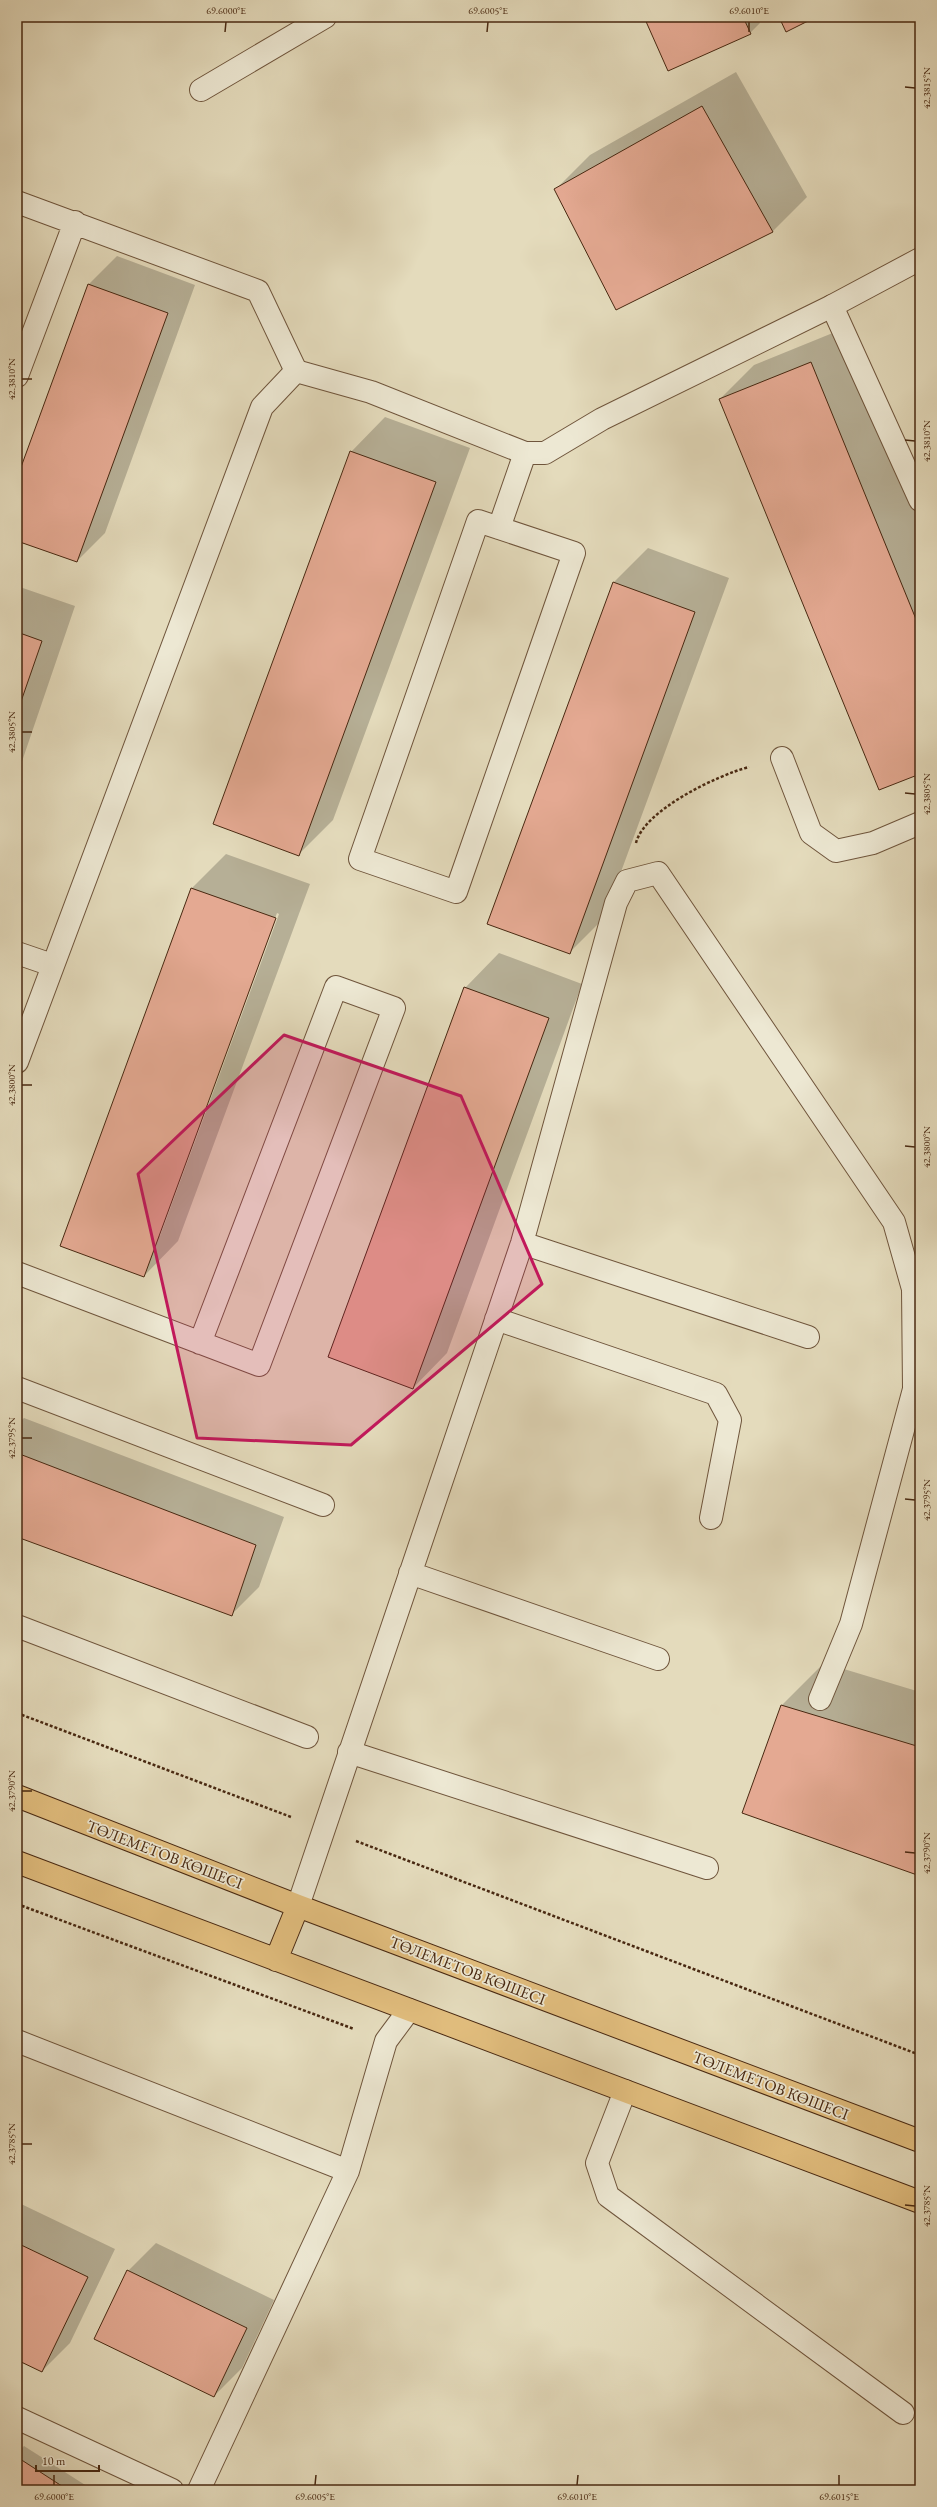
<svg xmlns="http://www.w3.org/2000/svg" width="937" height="2507" viewBox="0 0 937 2507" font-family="'EB Garamond',serif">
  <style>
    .shadow { fill: #0003; fill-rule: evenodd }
    .building { fill: #e4a992; stroke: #482811 }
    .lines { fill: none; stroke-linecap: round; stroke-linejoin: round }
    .lane-casing { stroke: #6f553c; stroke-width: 24 }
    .street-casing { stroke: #6f553c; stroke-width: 24 }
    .primary-casing { stroke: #482811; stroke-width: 24 }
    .path { stroke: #482811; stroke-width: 2.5; stroke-dasharray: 3 2; stroke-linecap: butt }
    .lane { stroke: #ede8d3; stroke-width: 22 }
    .street { stroke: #ede8d3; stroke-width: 22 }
    .primary { stroke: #e2be7e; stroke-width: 22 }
    .marked { fill: #c2185b; fill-opacity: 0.2; stroke: #c2185b; stroke-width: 3; stroke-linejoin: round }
    .ticks { fill: none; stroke: #482811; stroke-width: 1.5 }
    .labels { text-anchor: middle; stroke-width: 3.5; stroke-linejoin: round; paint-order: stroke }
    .street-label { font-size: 16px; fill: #482811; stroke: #ede8d3 }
    .neatline { fill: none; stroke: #482811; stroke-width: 1.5 }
    .ticks-label { font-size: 10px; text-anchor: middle; fill: #482811 }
  </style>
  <rect width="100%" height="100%" fill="#e4dbbc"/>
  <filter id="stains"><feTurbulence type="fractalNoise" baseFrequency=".005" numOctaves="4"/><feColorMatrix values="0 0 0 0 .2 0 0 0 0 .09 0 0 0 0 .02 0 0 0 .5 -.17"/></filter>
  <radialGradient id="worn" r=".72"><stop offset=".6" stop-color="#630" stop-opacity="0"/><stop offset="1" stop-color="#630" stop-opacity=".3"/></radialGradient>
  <path class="shadow" d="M645,17h113l2,6 -10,10 -81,37z
    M736,72l71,125 -34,34 -157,78 -60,-120 34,-34z
    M117,256l78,29 -90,248 -28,28 -60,-21v-59l72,-197z
    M845,328l75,184v260l-200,-373 34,-34z
    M385,417l85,31 -137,372 -34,34 52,-402z
    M648,548l81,30 -125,340 -34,34 -82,-29 126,-341z
    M17,586l58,20 -58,170z
    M226,854l84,30 -132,357 -34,35 -83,-30 131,-358zM277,913l2,1 -119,322h-2z
    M499,953l83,31 -135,369 -34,35 52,-400z
    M24,1418l260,99 -25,70 -28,28 -214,-79v-112z
    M824,1663l96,29v183l-176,-62 38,-108z
    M17,2202l98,47 -45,94 -28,28 -25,-12z
    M156,2243l118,57 -32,68 -28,28 -86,-125z
    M24,2446l69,44h-76v-37z"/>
  <path class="building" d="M644,17h99l8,17 -83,37z
    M779,17h37l-30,15z
    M702,106l71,126 -157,78 -62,-121z
    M88,284l80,29 -91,249 -60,-21v-63z
    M811,362l109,267v145l-41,16 -160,-391z
    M350,451l86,31 -137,374 -86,-32z
    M613,582l82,30 -125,342 -83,-30z
    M17,632l25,9 -25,72z
    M191,888l85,30 -132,359 -84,-31z
    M464,987l85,31 -136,371 -85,-32z
    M17,1453l239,92 -24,71 -215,-79z
    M781,1705l139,42v129l-178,-63z
    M17,2243l71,34 -46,95 -25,-12z
    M127,2270l120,58 -33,69 -120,-58z
    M17,2457l51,33h-51z"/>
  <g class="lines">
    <g class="lane-casing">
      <path id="lane" d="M17,202l241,89 38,80
        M832,306l88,194
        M17,376l58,-154
        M478,521l96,32 -118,339 -96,-33z
        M499,528l26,-75
        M782,758l29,75 25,18 37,-8 47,-20
        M17,953l35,12
        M522,1243l286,94
        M17,1273l242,92 135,-357 -58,-21 -136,356
        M496,1319l220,75 14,26 -19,98
        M17,1388l306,117
        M410,1573l248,86
        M17,1626l290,111
        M349,1752l358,116
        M298,1906l224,-663 94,-340 11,-22 31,-8 236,349 19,67 1,100 -63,235 -31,75
        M625,2091l-28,72 11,33 295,217"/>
    </g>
    <g class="street-casing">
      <path id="street" d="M201,90l124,-73
        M17,1062l245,-655 34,-36 75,21 154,61h20l57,-34 230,-113 88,-47
        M17,2041l331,130
        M17,2418l155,72
        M199,2490l149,-319 38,-130 23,-31"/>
    </g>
    <g class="primary-casing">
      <path id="primary" d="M17,1796l281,110 622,235
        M17,1862l903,340
        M276,1960l22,-54"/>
    </g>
    <path class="path" d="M636,843c8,-33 82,-68 113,-76
      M17,1713l274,104
      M356,1841l564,214
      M17,1904l337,125"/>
    <use href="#lane" class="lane"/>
    <use href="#street" class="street"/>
    <use href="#primary" class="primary"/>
  </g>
  <path class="marked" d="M284,1035l177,61 81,188 -191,161 -154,-7 -59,-264z"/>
  <path class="ticks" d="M225,32l1,-10M487,32l1,-10M749,32v-10M905,87l10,1M22,379h10M905,440l10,1M22,732h10M905,793l10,1M22,1085h10M905,1146l10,1M22,1438h10M905,1499l10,1M22,1791h10M905,1852l10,1M22,2144h10M905,2205l10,1M54,2485v-10M315,2485l1,-10M577,2485l1,-10M839,2485v-10"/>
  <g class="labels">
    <g class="street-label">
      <text transform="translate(165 1854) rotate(21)" y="6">ТӨЛЕМЕТОВ КӨШЕСІ</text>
      <text transform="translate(468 1970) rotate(21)" y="6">ТӨЛЕМЕТОВ КӨШЕСІ</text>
      <text transform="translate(771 2085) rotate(21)" y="6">ТӨЛЕМЕТОВ КӨШЕСІ</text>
    </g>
  </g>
  <rect width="937" height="2507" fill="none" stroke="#e4dbbc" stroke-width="44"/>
  <path d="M36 2465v6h63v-6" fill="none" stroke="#482811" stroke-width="2"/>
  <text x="42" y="2465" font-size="12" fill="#482811" stroke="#ede8d3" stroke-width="3" paint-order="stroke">10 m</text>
  <rect x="22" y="22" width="893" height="2463" class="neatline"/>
  <g class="ticks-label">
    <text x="226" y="14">69.6000°E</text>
    <text x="488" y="14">69.6005°E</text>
    <text x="749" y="14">69.6010°E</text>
    <text transform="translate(926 88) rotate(-90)" y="4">42.3815°N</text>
    <text transform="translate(11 379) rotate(-90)" y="4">42.3810°N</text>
    <text transform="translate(926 441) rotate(-90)" y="4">42.3810°N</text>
    <text transform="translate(11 732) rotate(-90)" y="4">42.3805°N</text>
    <text transform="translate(926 794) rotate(-90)" y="4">42.3805°N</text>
    <text transform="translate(11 1085) rotate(-90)" y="4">42.3800°N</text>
    <text transform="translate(926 1147) rotate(-90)" y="4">42.3800°N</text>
    <text transform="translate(11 1438) rotate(-90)" y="4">42.3795°N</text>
    <text transform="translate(926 1500) rotate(-90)" y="4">42.3795°N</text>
    <text transform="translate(11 1791) rotate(-90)" y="4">42.3790°N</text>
    <text transform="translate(926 1853) rotate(-90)" y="4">42.3790°N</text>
    <text transform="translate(11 2144) rotate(-90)" y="4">42.3785°N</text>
    <text transform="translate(926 2206) rotate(-90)" y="4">42.3785°N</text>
    <text x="54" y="2500">69.6000°E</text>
    <text x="315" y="2500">69.6005°E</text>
    <text x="577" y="2500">69.6010°E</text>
    <text x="839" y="2500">69.6015°E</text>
  </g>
  <rect width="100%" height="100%" filter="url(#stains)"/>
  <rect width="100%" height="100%" fill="url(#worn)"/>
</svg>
